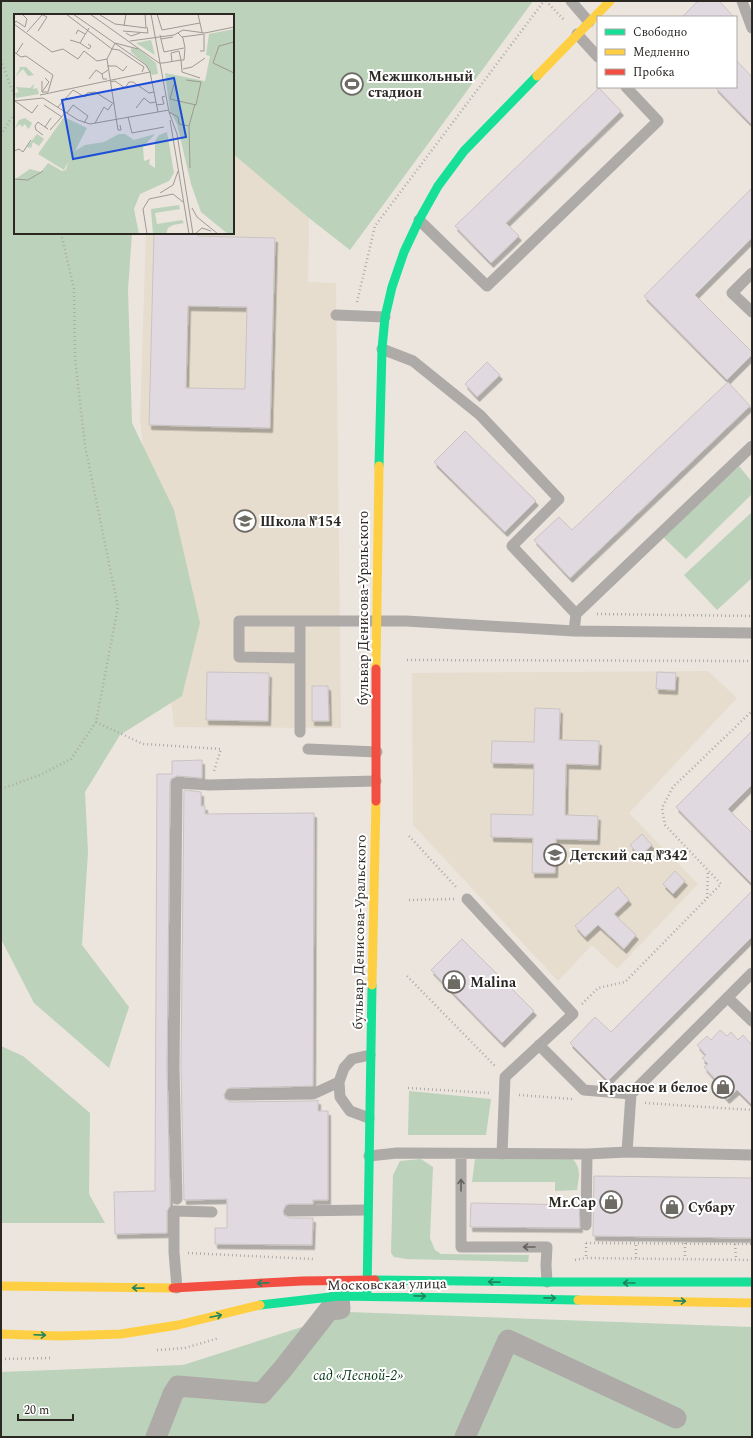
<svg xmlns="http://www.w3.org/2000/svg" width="753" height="1438" viewBox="0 0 753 1438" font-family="Spectral,serif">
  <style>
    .built { fill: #e6ddce }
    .green { fill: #bcd2bb }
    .building { fill: #e1d9e0; stroke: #c8c4c4; fill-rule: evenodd; filter: url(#shadow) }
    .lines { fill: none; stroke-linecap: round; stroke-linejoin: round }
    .path { stroke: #aeaaa7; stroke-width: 2.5; stroke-dasharray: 1 3; stroke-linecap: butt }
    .lane { stroke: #aeaaa7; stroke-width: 11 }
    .street { stroke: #aeaaa7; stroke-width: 21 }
    .fast { stroke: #16e098; stroke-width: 9 }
    .slow { stroke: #ffcf43; stroke-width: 9 }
    .jam { stroke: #f24e42; stroke-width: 9 }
    .oneway { stroke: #66625e }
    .oneway2 { stroke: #20845e }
    .labels { text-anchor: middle; stroke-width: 4; stroke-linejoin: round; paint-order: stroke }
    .poi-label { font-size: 14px; font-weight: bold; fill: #2b2723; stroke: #fff; text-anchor: start }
    .street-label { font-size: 14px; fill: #2b2723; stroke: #fff }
    .park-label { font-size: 14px; font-style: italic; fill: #023413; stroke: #fff }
    .inset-road { fill: none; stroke: #9e9993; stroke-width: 1 }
    .view { fill: #1d4ed8; fill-opacity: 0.15; stroke: #1d4ed8; stroke-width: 2 }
    .inset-edge { fill: none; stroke: #2b2723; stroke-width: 2 }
  </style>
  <defs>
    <filter id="shadow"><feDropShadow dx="2.5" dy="4.5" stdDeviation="0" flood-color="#0004"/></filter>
  </defs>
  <rect width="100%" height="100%" fill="#ebe5de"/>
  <path class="built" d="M233,154l76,64 -1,64 28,1 5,445 -167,-1 -34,-308 6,-186h87z
    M708,671l29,27 -108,115 69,71 -81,85 -25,-24 -34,36 -145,-156 -1,-152z"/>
  <path class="green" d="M1,1h532l-183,249 -41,-32 -76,-64v-139h-218v218h117l-4,57 4,133 42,87 26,113 -18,73 -62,39 -35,57 3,60 -6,93 47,62 -20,61 -75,-65 -33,-64z
    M739,466l13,16v12l-66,65 -23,-22z
    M752,512v66l-35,32 -33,-35z
    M1,1046l22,10 67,57 -1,81 16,29h-104z
    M409,1091l82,8 -5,36h-78z
    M571,1157c11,11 8,19 6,33l-22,1v-9h-83l3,-23z
    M421,1159l12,8 -3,71 5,12 6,4 88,1 -1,7 -122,-3 -12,-2 -3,-4 2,-78 7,-14z
    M349,1312l403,15v110h-751v-65l182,-7z"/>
  <path class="building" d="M698,1h21l15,16h-52z
    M736,60l16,17v48l-37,-38h21z
    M599,88l22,23 -115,112 13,13 -28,27 -36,-37z
    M752,188v50l-57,57 57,57v3l-25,25 -83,-84z
    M154,233h44v3l77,2 -5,190 -121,-3zM188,306l59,1 -2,82 -59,-1z
    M487,362l13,13 -23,22 -12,-13z
    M728,382l22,24 -180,172 -36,-38 25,-23 13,13z
    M465,431l71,70 -31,31 -71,-70z
    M207,672l62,1 -1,48 -62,-1z
    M657,672l19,1 -1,17 -19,-1z
    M312,686h16l1,35h-17z
    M535,708l25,1 -1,31 40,1 -1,24 -32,-1 -1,51 33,1 -1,24 -41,-1 -1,34h-23l1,-35 -42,-1v-23l42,1 1,-51 -43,-1 1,-22 42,1z
    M752,731v54l-24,24 24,24v51l-76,-77z
    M202,760v18l-25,-2 -6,3 -1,4 -3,284 3,133v6l-3,5v22l-52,1 -1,-42 41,-1 2,-417h15v-13z
    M184,790l17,2v14h4v8l109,-1 -1,273 -82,2 -4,1 -3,6 1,4 6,3 82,-1 5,-1v11h10v89h-15v4h-23l-4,1 -3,6 1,4 6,3h23l-1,27 -97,-1v-16h12v-29l-43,1 -3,-133z
    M642,834l10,11 -12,11 -10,-11z
    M675,871l10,10 -12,13 -10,-10z
    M618,887l11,13 -15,14 22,21 -12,14 -26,-24 -13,12 -10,-11z
    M752,891v46l-144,144 -38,-38 25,-26 16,15z
    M462,939l72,72 -32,32 -71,-73z
    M720,1030l7,6 4,-4 7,8 5,-5 9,10v60l-15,-15 -10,9 -15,-16 4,-3 -12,-13 4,-3 -6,-6 4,-3 -9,-10 10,-9 4,4z
    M594,1176l158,2v60l-159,-2z
    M471,1203l108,2 1,23 -110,-1z"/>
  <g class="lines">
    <path class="path" d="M546,1l19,20
      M1,60l14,38
      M1,135l14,-23
      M357,302l18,-76 169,-225
      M597,614l155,2
      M407,660l345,1
      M96,722l47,22 78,5 -7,22
      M1,789l39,-14 31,-16 25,-37 22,-115 -33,-161 -10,-88 -1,-69 -13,-56
      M409,836l48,52
      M707,898l1,-27
      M409,900l45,-1
      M407,976l88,90
      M582,1004l16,-16 27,-6 96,-98 -56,-59 -3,-17 11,-21 79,-76
      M408,1088l82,5
      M519,1095l53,4
      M645,1103l107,7
      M586,1243l166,1
      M586,1243v15
      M685,1243v16
      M735,1244l1,15
      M188,1253l125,6
      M636,1258v-15
      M575,1260l11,-2 166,2
      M157,1350l28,-2 34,-10
      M1,1359l51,-1"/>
    <path class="lane" d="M571,1l18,21
      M742,1l10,27
      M577,34l21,23
      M419,220l68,66 171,-165 -32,-34
      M752,273l-20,20 20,19
      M336,315l49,2
      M382,349l31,12 67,54 79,84 -47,47 64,68
      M300,621v111
      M574,631l2,-17 176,-168
      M300,658l-61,-1v-36h167l168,10 178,2
      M308,749l69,3
      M467,899l106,115 -68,63 -3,77
      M728,998l24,23
      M539,1045l45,45 47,4
      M231,1095l82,-1 26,-12
      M369,1118l-19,-7 -10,-14 -1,-15 5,-14 8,-9 18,-4
      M627,1152l4,-58 121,-121
      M461,1154v93h86l-1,18 1,17
      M369,1156l28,-3 190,1 40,-2 125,3
      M177,1199l-3,-132 3,-284 32,2 167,-4
      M290,1211l77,-1
      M586,1225l1,-71
      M177,1288l-3,-36v-41l38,1"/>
    <path class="street" d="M156,1437l17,-43 5,-8 84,7 20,-23 47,-60 11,-1 -1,-13
      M465,1437l43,-97 168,78"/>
    <path class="fast" d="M379,466l3,-117 3,-32 7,-30 12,-35 15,-32 19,-34 26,-35 73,-75
      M375,1280l172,2h205
      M367,1295l5,-310
      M260,1305l79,-9 239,4"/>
    <path class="slow" d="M537,76l73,-75
      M376,669l3,-203
      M372,985l4,-184
      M1,1286l172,2
      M578,1300l174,3
      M1,1334l59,2 61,-2 57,-9 82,-20"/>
    <path class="jam" d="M376,801v-132
      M173,1288l129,-7 73,-1"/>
  </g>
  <defs><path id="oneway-shaft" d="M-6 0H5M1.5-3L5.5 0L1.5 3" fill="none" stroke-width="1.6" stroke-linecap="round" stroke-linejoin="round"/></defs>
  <g class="oneway">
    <use href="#oneway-shaft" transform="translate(461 1185) rotate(-90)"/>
    <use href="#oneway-shaft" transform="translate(529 1247) rotate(-180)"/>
  </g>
  <g class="oneway2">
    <use href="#oneway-shaft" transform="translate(494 1282) rotate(-179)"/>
    <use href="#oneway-shaft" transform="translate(263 1283) rotate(177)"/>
    <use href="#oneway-shaft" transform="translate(629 1283) rotate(-180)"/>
    <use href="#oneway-shaft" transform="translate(138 1288) rotate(-179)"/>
    <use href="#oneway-shaft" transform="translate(420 1296) rotate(1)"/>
    <use href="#oneway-shaft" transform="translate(550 1298) rotate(1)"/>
    <use href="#oneway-shaft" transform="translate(680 1301) rotate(2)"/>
    <use href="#oneway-shaft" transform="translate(216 1316) rotate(-12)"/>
    <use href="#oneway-shaft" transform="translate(40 1335) rotate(2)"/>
  </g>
  <defs>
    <g id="stadium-ring" transform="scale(1.15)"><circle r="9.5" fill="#fff" stroke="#6e6a64" stroke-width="1.5"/><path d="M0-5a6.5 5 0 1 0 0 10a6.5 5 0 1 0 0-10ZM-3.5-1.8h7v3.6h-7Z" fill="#6e6a64"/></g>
    <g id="school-ring" transform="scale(1.15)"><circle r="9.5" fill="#fff" stroke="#6e6a64" stroke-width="1.5"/><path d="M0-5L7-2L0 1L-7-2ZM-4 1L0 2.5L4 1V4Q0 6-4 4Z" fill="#6e6a64"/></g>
    <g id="shop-ring" transform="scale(1.15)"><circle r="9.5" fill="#fff" stroke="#6e6a64" stroke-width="1.5"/><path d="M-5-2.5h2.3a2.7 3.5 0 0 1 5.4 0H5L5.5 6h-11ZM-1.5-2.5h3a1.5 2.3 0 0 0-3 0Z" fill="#6e6a64"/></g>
  </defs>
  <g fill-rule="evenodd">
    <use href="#stadium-ring" x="352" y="84"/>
    <use href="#school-ring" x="245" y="521"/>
    <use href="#school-ring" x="555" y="855"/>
    <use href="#shop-ring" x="454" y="982"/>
    <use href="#shop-ring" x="723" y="1087"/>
    <use href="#shop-ring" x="611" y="1202"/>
    <use href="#shop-ring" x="672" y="1207"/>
  </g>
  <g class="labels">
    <g class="poi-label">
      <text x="368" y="81">Межшкольный<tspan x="368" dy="16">стадион</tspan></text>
      <text x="260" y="526">Школа №154</text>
      <text x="570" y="860">Детский сад №342</text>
      <text x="470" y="987">Malina</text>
      <text x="708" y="1092" text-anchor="end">Красное и белое</text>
      <text x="596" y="1207" text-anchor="end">Mr.Cap</text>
      <text x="688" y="1212">Субару</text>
    </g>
    <g class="street-label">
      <text transform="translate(363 608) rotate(-90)" y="5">бульвар Денисова-Уральского</text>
      <text transform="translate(359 932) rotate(-89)" y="5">бульвар Денисова-Уральского</text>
      <text transform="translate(387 1284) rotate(-1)" y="5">Московская улица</text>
    </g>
    <g class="park-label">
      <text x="358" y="1380">сад «Лесной-2»</text>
    </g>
  </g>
  <g transform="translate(14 14)">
    <rect width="220" height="220" fill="#ebe5de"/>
    <path d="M220,15v205h-6l-27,-22 -10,-28 -14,-60 -7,-13 -5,-38 40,8 5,-25 -4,-1 3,-21zM137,26l4,15 -19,-12zM117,34l8,1 17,14 2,11 -6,1 -6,-10 -15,-13zM3,49l2,4h7l8,8 -6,1 -5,-7 -8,8 5,-8zM20,70l-1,5 4,-1 2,6 -23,4 -1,-5 4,-1 -3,-5 14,1zM50,103l23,11 -12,23 10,-6 19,-3 15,-8h6l9,6 21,-6 -12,13 1,14 6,-2 -1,5 6,4v-27l4,-6 8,-3 7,41 -5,8 -29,13 -6,15 5,25h-125v-54l16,-11 11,3 7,-9 14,8 4,-1 2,-8 -4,8 -26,-16zM11,104l7,5 -2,4 -2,2 -3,-5 -3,3 -2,-3 -5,4 4,-8zM23,120l7,5 -5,7 -6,-4 -2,6 -4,-1zM165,191l1,4 -25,4 2,11 25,-4 2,3 -11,2 -5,3 -2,6h-13l-2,-25z" fill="#bcd2bb"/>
    <path class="inset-road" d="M8,0l5,5 -2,8M52,0l46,35 7,1 25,17 -2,5M59,0l73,51 4,7 8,40M76,0l69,49h4l18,-3 -2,-9 -8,2 1,9M137,0l18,98 8,22 16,100M143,0l5,16 38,-7M184,0l4,18M86,1l15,9 31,4 -1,-14M0,10l38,28 11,-3 15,10 6,-8 13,10 10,-2M0,10l2,-3 9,6M110,12l2,-12M24,17l9,-14 -6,-3M109,17l25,2 -1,-6M13,18l15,-17M112,19l5,3 9,-3M164,19l5,5 2,10 -1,12h-3l1,12 18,6M62,20l2,-4 7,4M146,21l4,17 20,-4M168,23l22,-3v17h-4M147,25l12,-2M56,26l10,3 9,-15M116,27l44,-6 9,-5 22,3 29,-6M220,28l-15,4 -6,17 21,10M66,29l9,6 2,-3 -3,-2M0,38l7,5 5,-1 27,19 -5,17h-6v-11M2,40l7,-11M93,52h9l7,5 4,-5M169,55l9,-2 13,-9M75,65l7,-9 6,4M93,65h-4l-1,-5 6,-4M96,68l5,-1 10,7 4,-6h4l16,11 5,-1M160,70l-4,15 26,6 5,-23 -15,-2M28,78l7,-10 -4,-4M26,81l110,-23M0,87l29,-3 35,22 12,4 79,-14M1,87l17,12 6,-8M30,91l18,12M142,91l8,-1 -2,-7 3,-1M44,93l15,-17 12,7 2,-4 8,-1 19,12M122,94l8,-10 6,5 6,-1M155,98l9,5 1,7 10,2M53,99l6,-8 15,11 -4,7M114,103l4,16 32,-6M156,106l19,114M81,109l9,-16 4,3 4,-6M106,111l1,5h-3l-11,-71 8,-16 23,6M34,115l-3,-2 6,-9M36,116l16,-18M29,121l-7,-5 -1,-4 3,-4 7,5M0,137l5,-2 4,3 8,-12M176,154l-1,-42 6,-22M0,165l14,1 15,-9M146,179l13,-8 5,-14M178,194l5,9 21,17M133,220l-4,-25 6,-10 24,-5 10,8M181,220l7,-6 9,3"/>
    <path class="view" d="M160,64l12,59 -113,22 -11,-59z"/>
    <rect width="220" height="220" class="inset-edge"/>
  </g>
  <rect width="753" height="1438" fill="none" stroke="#2b2723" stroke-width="4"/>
  <rect x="597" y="16" width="140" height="72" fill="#ffffff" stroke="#aaa9a7"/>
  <rect x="605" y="29" width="20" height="6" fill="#16e098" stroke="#aaa9a7"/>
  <text x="633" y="36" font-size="12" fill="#2b2723">Свободно</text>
  <rect x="605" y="49" width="20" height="6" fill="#ffcf43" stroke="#aaa9a7"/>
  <text x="633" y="56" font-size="12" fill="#2b2723">Медленно</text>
  <rect x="605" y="69" width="20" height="6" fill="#f24e42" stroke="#aaa9a7"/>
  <text x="633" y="76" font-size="12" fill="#2b2723">Пробка</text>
  <path d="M18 1414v6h55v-6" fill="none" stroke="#2b2723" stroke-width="2"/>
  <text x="24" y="1414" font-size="12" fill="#2b2723" stroke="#ffffff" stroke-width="3" paint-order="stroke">20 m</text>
</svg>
